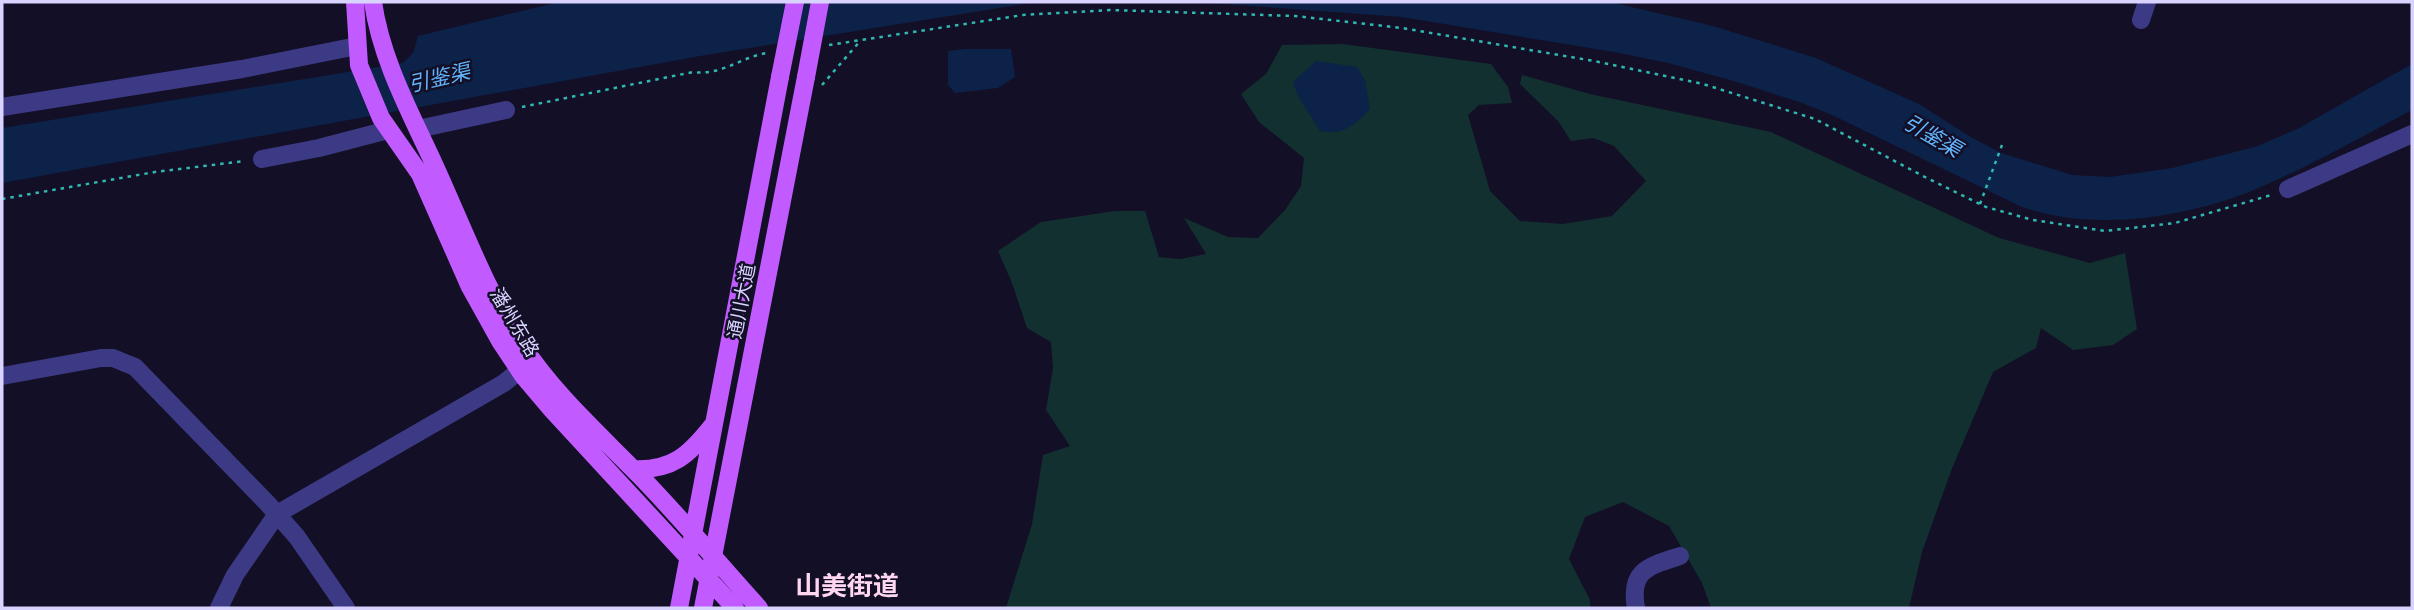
<svg xmlns="http://www.w3.org/2000/svg" width="2414" height="610" viewBox="0 0 2414 610" font-family="'Archivo Narrow','Noto Sans SC',sans-serif">
  <style>
    .green { fill: #12302f }
    .water { fill: #0c2248 }
    .lines { fill: none; stroke-linecap: round; stroke-linejoin: round }
    .path { stroke: #2fb8b0; stroke-width: 2.5; stroke-dasharray: 3.5 5; stroke-linecap: butt }
    .minor { stroke: #3d3a85; stroke-width: 18 }
    .major { stroke: #c25bff; stroke-width: 18 }
    .major-bridge { stroke: #c25bff; stroke-width: 18 }
    .labels { text-anchor: middle; stroke-width: 5; stroke-linejoin: round; paint-order: stroke }
    .street-label { font-size: 19px; fill: #d9d4ff; stroke: #130f26 }
    .water-label { font-size: 21px; font-style: italic; fill: #62b6ff; stroke: #130f26 }
    .district-label { font-size: 26px; font-weight: bold; fill: #ffd6f0; stroke: #130f26 }
  </style>
  <rect width="100%" height="100%" fill="#130f26"/>
  <path class="green" d="M1343,44l148,20 17,23 4,16 -33,2 -11,10 22,76 30,30 43,3 49,-8 34,-35 -32,-35 -21,-8 -22,3 -13,-20 -38,-37 2,-9 68,19 181,38 228,106 91,25 35,-10 12,76 -24,16 -40,5 -32,-22 -5,20 -43,24 -42,99 -29,81 -13,56h-198l-9,-25 -33,-57 -46,-24 -38,15 -16,42 21,41v8h-584l26,-84 11,-69 27,-9 -24,-36 7,-42 -2,-26 -24,-14 -15,-45 -14,-32 43,-29 74,-11h30l14,46 21,2 26,-5 -22,-36 44,19 30,1 27,-28 16,-24 3,-28 -45,-36 -18,-28 25,-20 16,-29z"/>
  <path class="water" d="M559,2h477l-336,54 -698,127v-55l401,-65 10,-10 5,-17z
    M1195,2h415l103,24 103,32 103,46 50,32 32,17 71,22 38,2 62,-9 86,-22 41,-18 113,-64v46c-51,27 -103,57 -156,79 -70,29 -162,43 -234,18l-190,-92 -30,-12 -65,-21 -69,-19 -54,-11 -212,-35z
    M965,49h46l4,28 -17,11 -43,5 -7,-8v-34z
    M1316,61l41,6 8,13 5,29c-15,16 -27,27 -50,22l-22,-35 -5,-14z"/>
  <g class="lines">
    <path class="path" d="M829,45l194,-30 87,-5 185,6 107,12 192,33 109,23 112,35 108,57 63,31 47,13 72,11 70,-8 96,-28
      M822,85l39,-45
      M522,107l171,-35c28,4 48,-15 74,-19
      M2,199l153,-27 90,-11
      M1980,204l22,-59"/>
    <path class="minor" d="M2141,20l6,-18
      M2,107l240,-38 115,-23
      M418,129l88,-19
      M262,159l57,-11 69,-18
      M2288,189l124,-55
      M2,376l99,-18h12l22,9 133,137 29,33 49,71
      M219,608l16,-33 42,-61 227,-131 26,-21
      M1636,608c-7,-38 13,-42 44,-52"/>
    <path class="major" d="M355,2l4,63 22,53 39,56 50,113 30,54 24,36 28,33 183,198
      M373,2c8,57 37,110 61,162 28,61 51,125 88,181 32,49 76,88 117,130 42,43 80,89 120,133
      M633,469c39,2 56,-14 79,-43
      M679,608l101,-531
      M703,608l103,-531"/>
    <path class="major-bridge" d="M780,77l15,-75
      M806,77l14,-75"/>
  </g>
  <g class="labels">
    <g class="street-label">
      <text transform="translate(741 301) rotate(-79)" y="7">通川大道</text>
      <text transform="translate(515 322) rotate(59)" y="7">潘州东路</text>
    </g>
    <g class="water-label">
      <text transform="translate(439 78) rotate(-13)" y="7">引鉴渠</text>
      <text transform="translate(1932 136) rotate(30)" y="7">引鉴渠</text>
    </g>
    <g class="district-label">
      <text x="847" y="595">山美街道</text>
    </g>
  </g>
  <rect width="2414" height="610" fill="none" stroke="#d9d4ff" stroke-width="7"/>
</svg>
